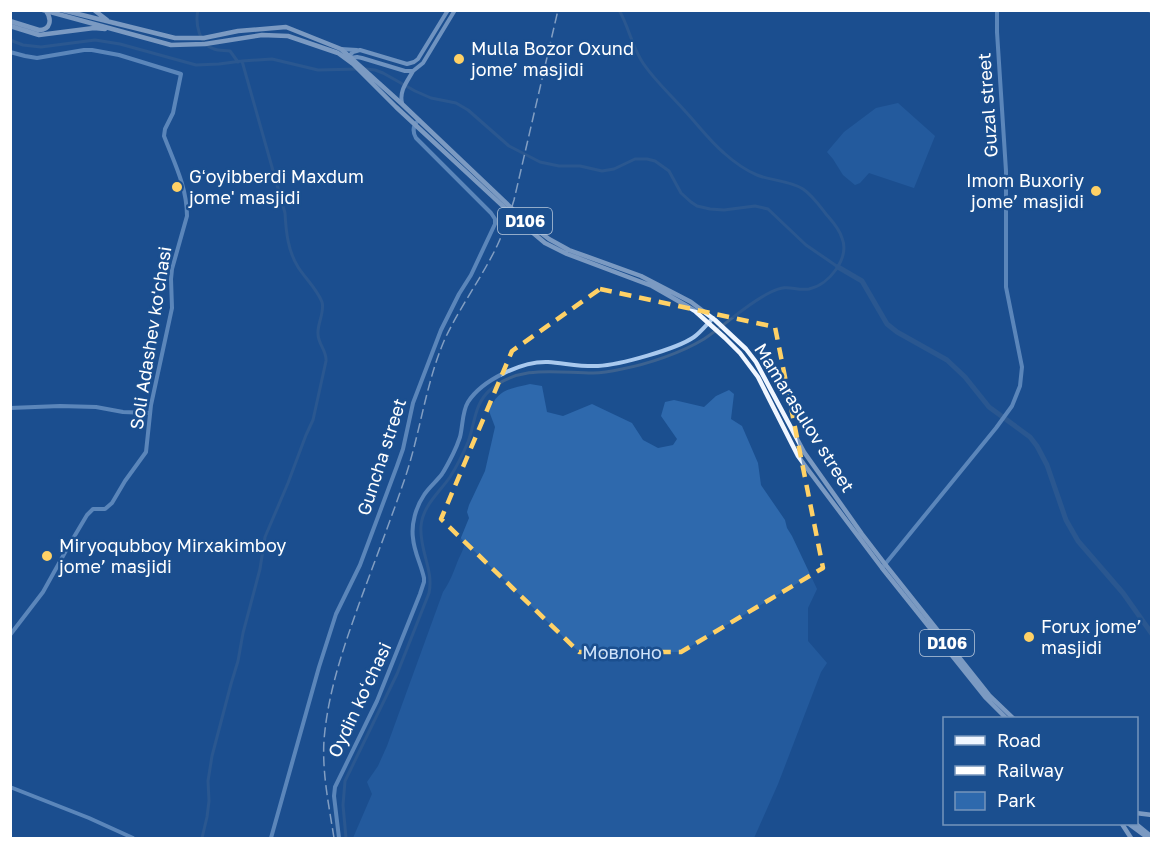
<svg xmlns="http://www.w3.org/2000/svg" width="1162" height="849" viewBox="0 0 1162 849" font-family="'Golos Text',sans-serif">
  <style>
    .green { fill: #2e69ad }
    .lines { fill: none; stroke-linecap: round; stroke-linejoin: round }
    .canal { stroke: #3c6290; stroke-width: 3 }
    .river { stroke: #3c6290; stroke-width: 5 }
    .tertiary { stroke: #a9c9ee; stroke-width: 4 }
    .secondary { stroke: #d6e6fa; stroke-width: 4 }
    .primary { stroke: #f0f6ff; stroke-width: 4.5 }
    .rail { stroke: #fff; stroke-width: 1.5; stroke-dasharray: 10 4.5; stroke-linecap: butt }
    .marked { fill: none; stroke: #ffd166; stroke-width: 4.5; stroke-dasharray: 12 8; stroke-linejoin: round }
    .poi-dot { fill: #ffd166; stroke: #1b4f8f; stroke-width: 2 }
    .labels { text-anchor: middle; stroke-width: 5; stroke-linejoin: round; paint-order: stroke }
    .shield { fill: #1b4f8f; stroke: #bbcadd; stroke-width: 1.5 }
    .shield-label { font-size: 16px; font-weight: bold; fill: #fff }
    .poi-label { font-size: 18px; fill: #fff; stroke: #1b4f8f; text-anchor: start }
    .street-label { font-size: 18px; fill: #fff; stroke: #1b4f8f }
    .park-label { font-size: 18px; fill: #cfe3fa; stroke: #1b4f8f }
  </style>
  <rect width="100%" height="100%" fill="#1b4f8f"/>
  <path class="green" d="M898,103l37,33 -21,52 -45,-15 -9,10 -5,2 -12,-10 -10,-16 -6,-7 17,-20 32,-24z
    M530,384l12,2 5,26 16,4 29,-12 40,19 11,17 15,8 15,-3 4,-6 -16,-23 4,-14 9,-2 30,7 12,-11 13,-6 5,4 -3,25 11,7 16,37 3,22 24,35 2,8 5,8 25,53 -9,19v33l19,22 -6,9 -43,112 -24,54h-401l19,-44 -5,-12 11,-16 9,-20 56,-154c7,-11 9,-16 14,-29 2,-6 6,-12 8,-19l-5,-4 9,-22 -2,-6 2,-7 16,-34 10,-44 -6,-16c9,-22 20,-22 41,-27z"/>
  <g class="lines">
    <path class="canal" d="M198,10c-3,13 1,35 16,39 5,2 11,1 16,2l8,11
      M10,40l13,5 18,2 54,-7 25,4 76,21 23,-1 23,-3 30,-2 46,11 41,-1
      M366,69l9,1 8,3 32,18 16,7 25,5 12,7 41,36 31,16 19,4h21l22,5 12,-2 21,-10h12l8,2 14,10 12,22 10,9 6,4 13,3 14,1 31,-4 13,3 38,36 32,22
      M202,838l5,-21 2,-16 -1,-20 4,-25 19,-72 7,-23 5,-28 17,-64 5,-32 23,-54 18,-48 7,-15 13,-59c1,-10 -8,-17 -8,-27 -1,-10 7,-22 4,-32 -5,-13 -17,-24 -24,-35 -10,-16 -12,-35 -13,-54l-43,-152
      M346,838l-3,-33 2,-24 52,-107 32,-81c5,-23 -10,-43 -8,-67 2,-21 18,-33 29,-49 7,-11 13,-23 18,-35 7,-18 6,-38 22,-52 30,-26 68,-17 103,-17 9,0 20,-2 29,-4 26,-5 59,-16 82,-30 23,-15 42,-35 67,-47 18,-9 22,-1 38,-3 20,-4 41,-31 33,-51 -3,-10 -10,-17 -16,-24 -7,-9 -14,-19 -23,-25 -14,-9 -32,-8 -46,-14 -12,-5 -23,-13 -33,-22 -14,-12 -26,-28 -39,-42 -14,-16 -30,-30 -42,-48 -11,-16 -14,-36 -24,-53"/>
    <path class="river" d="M838,267l24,14 25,43 10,8 50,28 18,17 24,30 41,30 7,9 10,19 19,55 12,21 45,52 29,41"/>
    <path class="tertiary" d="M10,52l15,4 12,2 47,-8h8l27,5 62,19 -8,39 -8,16 -1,7c10,26 23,51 23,80l-15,53 -1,10 1,29 -21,97 -5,47 -21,29 -13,22 -7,6h-12l-6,6 -19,32 -25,45 -33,43
      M10,408l50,-2 36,1 27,5 26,1
      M882,568l114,-140 16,-22 8,-20 2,-19 -16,-80v-116l-9,-139v-22
      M10,787l79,31 44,20
      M271,838l48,-171 17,-53 24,-49 37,-99 6,-17 10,-46 28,-73 18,-36 12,-19 24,-51v-5l-4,-6 -75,-75c-4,-7 -3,-13 3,-18
      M339,838l-5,-42 1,-9 42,-86 43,-107 4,-12v-4c-3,-14 -10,-26 -11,-40 -2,-14 3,-31 11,-43 5,-8 13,-14 18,-21 4,-6 8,-14 11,-20 3,-6 5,-11 7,-17 3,-12 2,-25 8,-35 14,-22 54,-41 80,-40 16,1 33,5 50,4 21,-1 79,-17 96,-29 7,-5 13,-13 19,-19"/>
    <path class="secondary" d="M1149,10l3,1
      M341,49l16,1
      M349,56l4,-4 7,-2 47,14 7,-2 4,-3 30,-49
      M350,58l7,-1 5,1 43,13h8l10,-8 32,-53
      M402,103c-3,-12 5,-21 11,-32"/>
    <path class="primary" d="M43,10l128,35 34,-1 57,-9 26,1 50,17 15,11 43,43 124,115 25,21 22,11 85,32 35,20 8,5 30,27 15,15 18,24 40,79 8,11 76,101 104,130 20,20
      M62,10l113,28h29l34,-7 48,-4 55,22 61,55 122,116 25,19 20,11 72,26 50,26 24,18 31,29 10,13 48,90 58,82 23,30 104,131 24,23
      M94,10l13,10
      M10,21l29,9c12,0 13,-11 7,-19
      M10,26l29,9 55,-7 11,1
      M1136,813l16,2
      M1122,824l9,14
      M1129,824l19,14
      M1136,824l16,13"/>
    <path class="rail" d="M334,838c-5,-32 -12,-65 -10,-98 4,-48 19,-91 35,-136 15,-41 31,-82 45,-123 16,-46 21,-95 40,-140 15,-33 37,-62 53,-95 7,-15 12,-30 17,-46l44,-190"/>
  </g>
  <path d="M0 0H1162V849H0ZM600,289l175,38 48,241 -142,84h-102l-138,-133 71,-168z" fill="#1b4f8f" fill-opacity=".55" fill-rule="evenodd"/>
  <path class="marked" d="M600,289l175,38 48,241 -142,84h-102l-138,-133 71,-168z"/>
  <g class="poi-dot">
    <circle cx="459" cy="59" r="6"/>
    <circle cx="177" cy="187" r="6"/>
    <circle cx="1096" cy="191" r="6"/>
    <circle cx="47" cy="556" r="6"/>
    <circle cx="1029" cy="637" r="6"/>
  </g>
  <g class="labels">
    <g class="shield">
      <rect x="498" y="208" width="54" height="26" rx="4.5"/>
      <rect x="920" y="630" width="54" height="26" rx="4.5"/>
    </g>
    <g class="shield-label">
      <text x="525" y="227">D106</text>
      <text x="947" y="649">D106</text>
    </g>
    <g class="poi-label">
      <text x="471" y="55">Mulla Bozor Oxund<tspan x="471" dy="21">jome’ masjidi</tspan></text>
      <text x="189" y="183">Gʻoyibberdi Maxdum<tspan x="189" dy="21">jome' masjidi</tspan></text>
      <text x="1084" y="187" text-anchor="end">Imom Buxoriy<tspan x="1084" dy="21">jome’ masjidi</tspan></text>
      <text x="59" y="552">Miryoqubboy Mirxakimboy<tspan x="59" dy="21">jome’ masjidi</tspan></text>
      <text x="1041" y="633">Forux jome’<tspan x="1041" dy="21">masjidi</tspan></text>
    </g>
    <g class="street-label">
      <text transform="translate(988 105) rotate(-94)" y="6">Guzal street</text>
      <text transform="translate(151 338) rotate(-81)" y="6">Soli Adashev ko'chasi</text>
      <text transform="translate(804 418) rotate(58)" y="6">Mamarasulov street</text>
      <text transform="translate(382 457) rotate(-72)" y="6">Guncha street</text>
      <text transform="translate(360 700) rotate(-65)" y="6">Oydin koʻchasi</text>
    </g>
    <g class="park-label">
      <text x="622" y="659">Мовлоно</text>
    </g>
  </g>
  <rect width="1162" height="849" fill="none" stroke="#ffffff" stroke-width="24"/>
  <rect x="943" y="717" width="195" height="108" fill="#1b4f8f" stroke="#7695bc" stroke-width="1.5"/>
  <rect x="955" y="736" width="30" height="9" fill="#f0f6ff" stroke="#7695bc" stroke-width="1.5"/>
  <text x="997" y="747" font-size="18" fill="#ffffff">Road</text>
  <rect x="955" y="766" width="30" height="9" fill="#ffffff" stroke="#7695bc" stroke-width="1.5"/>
  <text x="997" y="777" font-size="18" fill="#ffffff">Railway</text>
  <rect x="955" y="792" width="30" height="18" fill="#2e69ad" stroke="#7695bc" stroke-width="1.5"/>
  <text x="997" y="807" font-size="18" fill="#ffffff">Park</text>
</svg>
